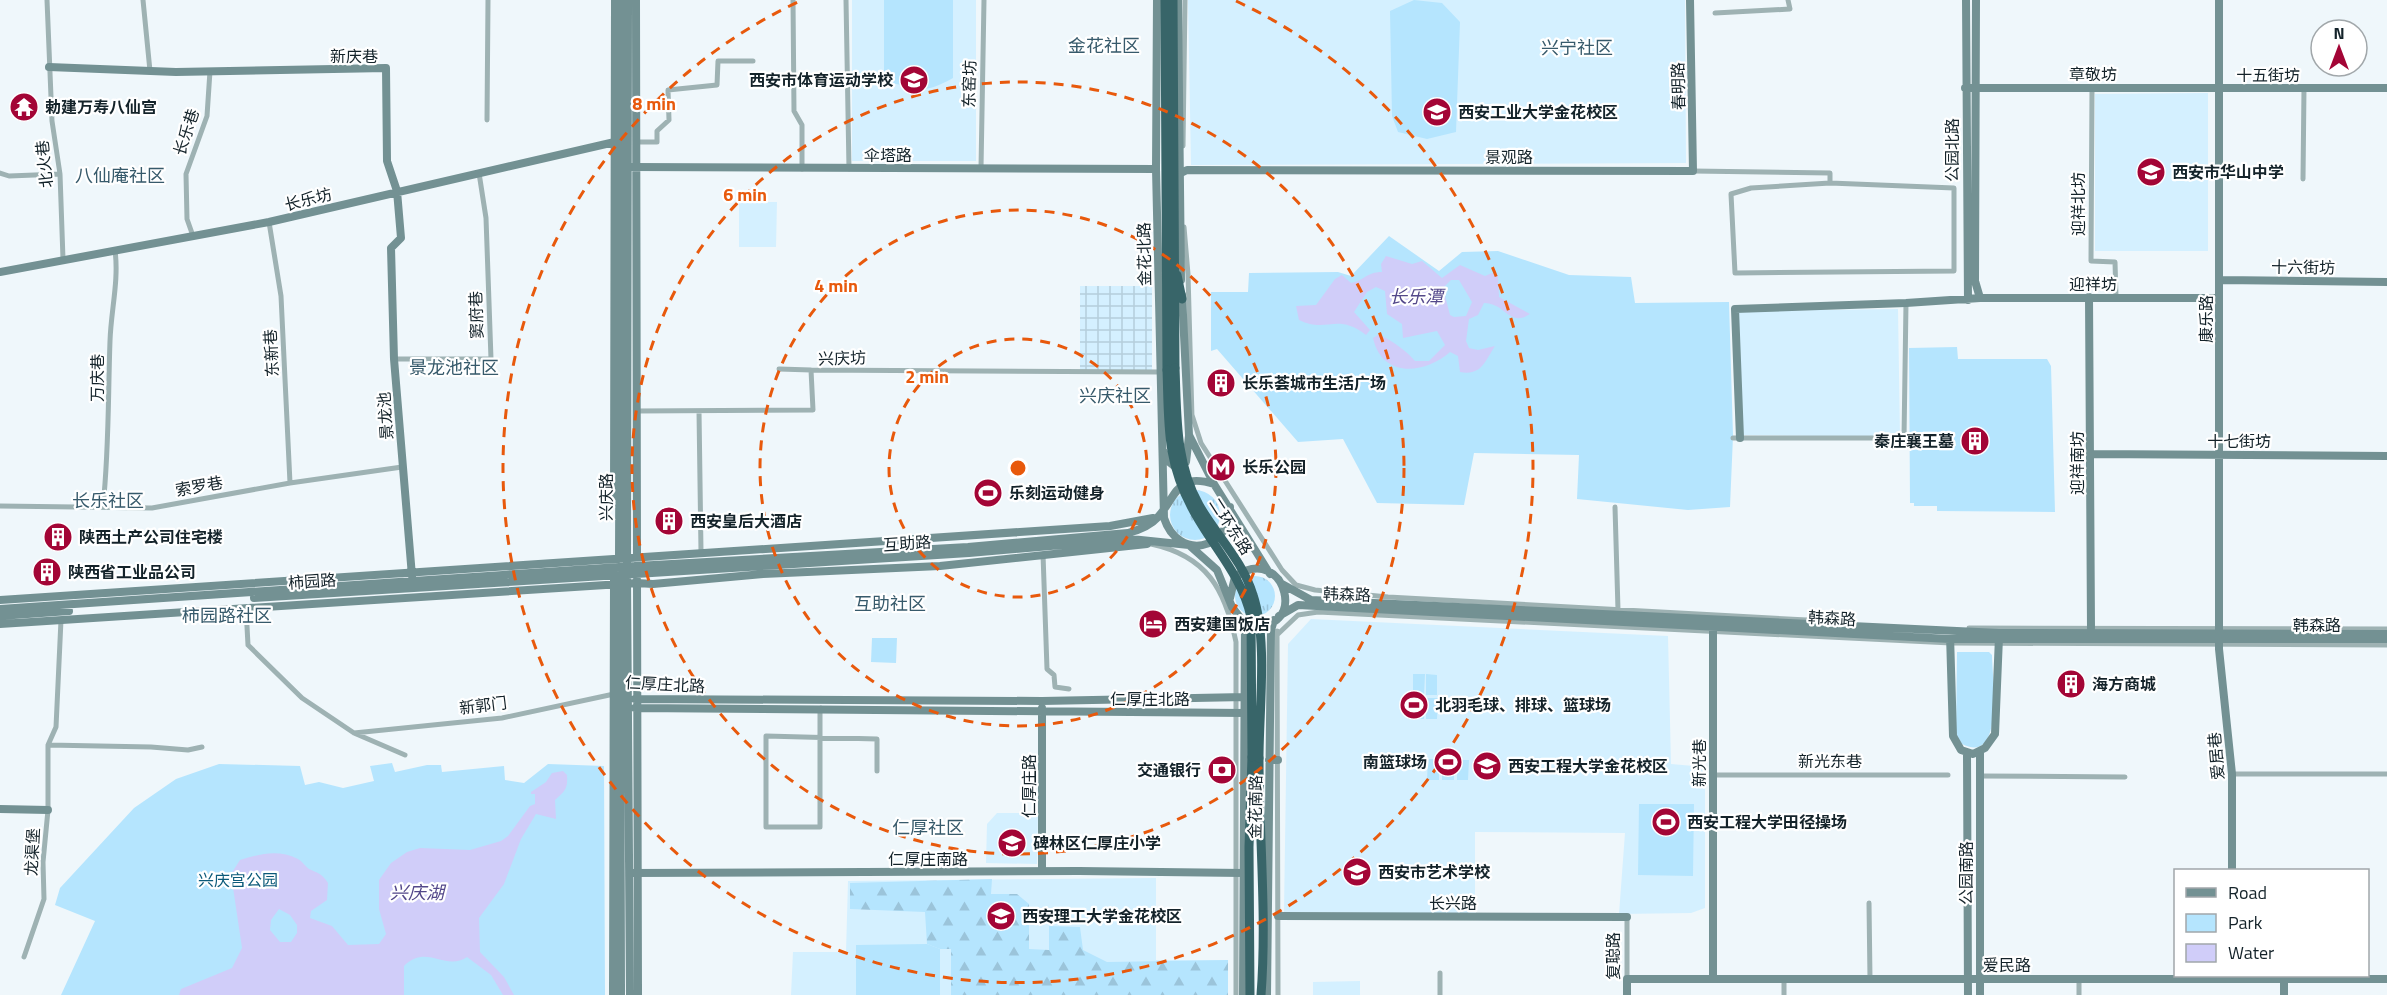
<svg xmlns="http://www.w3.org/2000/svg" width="2387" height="995" viewBox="0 0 2387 995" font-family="'Titillium Web','Noto Sans SC',sans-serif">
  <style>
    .built { fill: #d4f0ff }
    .industrial { fill: url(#industrial-grid) }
    .grass { fill: url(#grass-tufts) }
    .forest { fill: url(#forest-firs) }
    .park { fill: #b5e5fe }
    .water { fill: #d0cdf9; fill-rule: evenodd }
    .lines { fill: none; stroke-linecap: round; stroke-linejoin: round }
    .street { stroke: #9eb2b3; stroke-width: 5 }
    .secondary { stroke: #739193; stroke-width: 8 }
    .highway { stroke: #386569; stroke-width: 9 }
    .highway-bridge { stroke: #386569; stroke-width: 9 }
    .ring { fill: none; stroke: #e8590c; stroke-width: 3; stroke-dasharray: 10 8 }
    .labels { text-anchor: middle; stroke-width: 4.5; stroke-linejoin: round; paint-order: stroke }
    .street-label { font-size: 16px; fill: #14232a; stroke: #fff }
    .poi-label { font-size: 16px; font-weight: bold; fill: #14232a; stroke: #fff; text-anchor: start }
    .park-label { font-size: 16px; fill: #0b5a79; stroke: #fff }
    .neighbourhood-label { font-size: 18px; fill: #375a6b; stroke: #fff }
    .water-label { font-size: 18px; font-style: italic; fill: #53488a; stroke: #fff }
    .centre { fill: #e8590c; stroke: #fff; stroke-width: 3 }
    .ring-label { font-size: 18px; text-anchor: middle; font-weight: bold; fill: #e8590c; stroke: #fff; stroke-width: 4.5; stroke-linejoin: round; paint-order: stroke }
  </style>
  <defs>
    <pattern id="industrial-grid" width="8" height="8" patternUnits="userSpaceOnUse" patternTransform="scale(1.5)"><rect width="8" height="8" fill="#d4f0ff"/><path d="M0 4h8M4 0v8" fill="none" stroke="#b5cedb"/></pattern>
    <pattern id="grass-tufts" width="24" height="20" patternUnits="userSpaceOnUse" patternTransform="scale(1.5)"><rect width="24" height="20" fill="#b5e5fe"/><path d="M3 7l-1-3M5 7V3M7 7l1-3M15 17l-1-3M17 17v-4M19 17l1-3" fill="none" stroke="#9bc4da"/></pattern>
    <pattern id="forest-firs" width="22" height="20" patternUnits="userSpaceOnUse" patternTransform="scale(1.5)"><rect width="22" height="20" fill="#b5e5fe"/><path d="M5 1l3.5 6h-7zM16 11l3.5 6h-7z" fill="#9bc4da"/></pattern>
  </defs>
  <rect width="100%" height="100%" fill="#eff7fb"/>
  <path class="built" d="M852,0h124v161h-124z
    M1188,0h497l1,163 -495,2z
    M2208,93v158h-113v-157z
    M739,202h38l-1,45h-37z
    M1898,309l2,128 -161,-2 -5,-124z
    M1311,619l357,17 3,128 34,3v141l-14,5 -72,1 6,-81 -150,-1v82l-191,-2 4,-268z
    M997,813h41l-1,51 -51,-1 1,-39z
    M1156,878v82h72v35h-437l2,-43h53l2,-71z
    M1360,981v14h-47v-13z"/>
  <path class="industrial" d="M1080,286h72v86h-72z"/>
  <path class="grass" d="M1170 515a25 25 0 1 1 50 0a25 25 0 1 1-50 0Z
    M1235 596a20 20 0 1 1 40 0a20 20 0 1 1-40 0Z"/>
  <path class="forest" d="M992,879l-1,15h26l12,10v45l20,1v-24l31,1 3,23 24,12 121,-2v35h-277v-46h-11l-13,-5 -2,-32 -75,-3v-26z"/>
  <path class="park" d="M884,0h69v78c-38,21 -33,6 -69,5z
    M1414,0l28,3 18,19 -4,110 -29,7 -29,-7 -6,-16 -2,-105z
    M1389,236l50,35 23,-19 36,-1 71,24 62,2 4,26 94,-1 4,134 -3,71 -42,3 -111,-11 2,-44 -105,-2 -10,52 -87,-2 -34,-64 -45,3 -81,-93 -6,2v-59h37l1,-19 89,-1 13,4z
    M1957,347l1,12h89l4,7 4,146 -118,-1v-5h-23v-3h-4l-1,-155z
    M872,638h25l-1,25 -25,-1z
    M1957,652h32l3,3c0,21 13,111 -30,89l-6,-10z
    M1413,674h12l-1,21 -11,-1z
    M1426,674l11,1v20h-11z
    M1413,698h12l-1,21h-11z
    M1426,698h12l-1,21h-11z
    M1428,759h11v21h-12z
    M1442,759h12v21h-12z
    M1457,760h12l-1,20h-11z
    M392,763l3,9 32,-7h14l1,7 62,-6 1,14 19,3 24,-19 56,2 1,229h-544l34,-74 -40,-16 5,-17 74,-80 42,-29 43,-15 81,2 5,19 14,-3 24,6 31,-7 -4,-15z
    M1639,804h55l-1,72 -55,-1z
    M927,944l13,5v46h-84v-50z"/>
  <path class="water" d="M1386,256l26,8 10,-3 20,17 18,-13 25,11 7,-3 6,3 1,21 31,17c-21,14 -24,-11 -46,-11l-6,12 -9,4 -3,22 3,7 9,2 17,-4c-10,15 -13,30 -35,26l-2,-16 -8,-4c-25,22 -68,27 -77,-14l5,-3c10,2 31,18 37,26h14l16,-16 -8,-14 -34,7 -1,-14 -15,-10 -2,-23 -9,-4 -9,5 -13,20 16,18 -4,5c-30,-23 -39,-1 -67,-15l-3,-14 20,-1 19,-26 7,-4 9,8c13,-2 15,-11 31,-11l-1,-8zM1451,280h8l13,22 -6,14 -12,1 -4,-2 -7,-27z
    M563,771l4,4c1,14 -2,16 -12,25l1,19 -20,-5 -15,25 -17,45 -25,34 1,34 24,25 10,18h-11l-12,-20 -24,-18c-22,15 -40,-14 -63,9v29h-225l2,-6 51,-21 10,-20 -11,-74 9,-14c20,-6 38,-11 58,-1 4,2 7,7 11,10 8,4 13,4 19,14l-1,17 -16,11 -1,7 22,8 16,19 31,-1 7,-10 -7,-25v-29l12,-17 16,-11 13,-4 50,2 31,-9 7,-5 22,-30 5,-2v-10h-4v-2l15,-10 6,-9zM279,909l11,6 7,10v8l-6,9h-11l-10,-12 1,-10z"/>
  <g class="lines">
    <path class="street" d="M47,0l5,121 8,53 3,85
      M143,0l7,71
      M793,0l1,111 8,14v44
      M846,0l3,169
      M1715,13l75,-4 -2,-9
      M2092,88l-1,173 24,1 1,35
      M487,120l1,-120
      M636,142h21v-11l12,-11 -1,-30 49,-5 1,-24h35
      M1183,146l2,-146
      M981,168l3,-168
      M1693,171l137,2v10
      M0,173l9,3 51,-2
      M2303,179l1,-91
      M1830,183l124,5v83l-219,2 -4,-79 20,-6z
      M269,222l12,74 9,187
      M1184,227l4,47 4,144
      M193,236l-6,-17 -1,-45 21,-58 3,-45
      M394,359h97l-5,-141 -7,-45
      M779,369l32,1
      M637,411l176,-1 -2,-40 349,2
      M699,411l2,140
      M1192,415l9,28 81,127 14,15 19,5 73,7 419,23
      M1733,438h171l2,-135
      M0,506l152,2 138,-25 112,-16
      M103,506c6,-55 5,-109 7,-165 1,-31 9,-60 5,-91
      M1615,507l3,103
      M1151,544c56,12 74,45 85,98v353
      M1043,554l4,115 7,6 1,12 14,2
      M246,608l2,37 54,53 52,35 51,22
      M1969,628l418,1
      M1277,631l1,364
      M1278,634l20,-19 20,-3 633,31 436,2
      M821,708l-1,3v116h-54v-91l111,3v32
      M354,733l148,-15 112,-24
      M48,745l103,2 37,3 14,-3
      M2232,774h155
      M1713,775h235
      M1980,776l145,1
      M1869,903l1,76
      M24,957l20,-58 -1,-37 5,-52v-65l8,-18 5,-107
      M1627,979v-62
      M1784,979v16
      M2079,979v16
      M1440,995v-22"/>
    <path class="secondary" d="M636,0l1,559
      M1157,0l-1,169 8,349c14,43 66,33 66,-11
      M1178,0l3,280
      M1966,0l2,300
      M1976,0l-1,281 5,17
      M2219,0v649l13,125v96
      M49,67l127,5 210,-4 1,93 10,30 4,47 -10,10 3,111 18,217
      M1965,88h422
      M632,167l524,2
      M1179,174l8,-4 506,1 -3,-171
      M0,272l269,-50 350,-81
      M2220,280l167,2
      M1182,295l7,140 25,49 56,90
      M2089,297l2,331
      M1740,438l-5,-129 171,-6 74,-5h239
      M1164,452l5,10 5,4 12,-4 3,-26
      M2090,454l297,2
      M614,496l1,-496
      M1189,545l28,25 15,37 13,17c67,15 41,-84 -10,-47l-5,21
      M619,559l2,-559
      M627,562l1,-562
      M620,580l1,415
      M627,580l3,415
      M637,580l1,415
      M1282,584l29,16 688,33 388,1
      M254,598l715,-45 162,-14 58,6
      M0,600l1110,-74 43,-8
      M0,609l619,-42 349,-20 160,-14c11,-3 22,-7 30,-16 19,-21 18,-45 56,-33
      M0,616l69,-5
      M1279,616l19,-11 652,34h437
      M0,624l637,-41 16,1 110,-10 177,-8 207,-22
      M1950,635l3,101 8,14 12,4 12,-6 10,-14 4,-97
      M635,699l407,2 203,-4
      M635,708l610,5
      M1980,752v243
      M1967,753l1,242
      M1269,760h9
      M0,809l48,1
      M1042,871v-163
      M633,873l446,-2 164,2
      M1278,916l349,1
      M1713,979v-358
      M613,995l1,-415
      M1243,995l2,-371
      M1267,995l4,-365 3,-10
      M1627,995v-16h760
      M2284,995v-16"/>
    <path class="highway" d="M1165,0l2,370
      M1173,0l2,368
      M1177,275l5,24
      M1259,758c0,79 8,158 2,237
      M1250,995l-1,-148 3,-90"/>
    <path class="highway-bridge" d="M1175,368c2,48 0,94 24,137 17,30 44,56 54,90 15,45 6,114 6,163
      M1167,370c2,54 -1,89 25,138 19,37 50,67 59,109l1,140"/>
  </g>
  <g class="ring">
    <circle cx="1018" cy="468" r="129"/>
    <circle cx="1018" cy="468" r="258"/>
    <circle cx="1018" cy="468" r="386"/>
    <path d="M1236 1A515 515 0 1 1 800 1"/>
  </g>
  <defs>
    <g id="school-disc" transform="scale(1.5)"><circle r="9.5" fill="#a30536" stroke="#fff"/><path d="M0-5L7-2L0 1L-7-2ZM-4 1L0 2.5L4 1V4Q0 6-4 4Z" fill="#fff"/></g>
    <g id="temple-disc" transform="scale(1.5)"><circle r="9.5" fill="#a30536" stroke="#fff"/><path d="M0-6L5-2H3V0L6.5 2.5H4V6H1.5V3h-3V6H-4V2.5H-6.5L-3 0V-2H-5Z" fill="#fff"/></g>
    <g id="university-disc" transform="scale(1.5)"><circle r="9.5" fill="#a30536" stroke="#fff"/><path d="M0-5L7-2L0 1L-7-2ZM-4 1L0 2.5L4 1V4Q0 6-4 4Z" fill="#fff"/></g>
    <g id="building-disc" transform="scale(1.5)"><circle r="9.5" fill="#a30536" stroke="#fff"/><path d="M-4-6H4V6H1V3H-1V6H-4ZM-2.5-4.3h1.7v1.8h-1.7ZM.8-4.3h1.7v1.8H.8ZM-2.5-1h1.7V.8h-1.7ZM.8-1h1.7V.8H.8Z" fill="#fff"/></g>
    <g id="metro-disc" transform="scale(1.5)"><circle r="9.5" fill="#a30536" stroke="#fff"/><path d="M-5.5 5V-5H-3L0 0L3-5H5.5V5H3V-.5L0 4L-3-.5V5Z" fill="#fff"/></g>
    <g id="stadium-disc" transform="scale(1.5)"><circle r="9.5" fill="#a30536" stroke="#fff"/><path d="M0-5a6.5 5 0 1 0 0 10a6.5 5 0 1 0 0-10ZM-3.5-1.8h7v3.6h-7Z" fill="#fff"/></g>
    <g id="hotel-disc" transform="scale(1.5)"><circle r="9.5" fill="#a30536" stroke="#fff"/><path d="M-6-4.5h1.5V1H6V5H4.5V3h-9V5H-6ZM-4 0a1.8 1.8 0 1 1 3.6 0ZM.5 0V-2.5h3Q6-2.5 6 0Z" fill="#fff"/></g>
    <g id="bank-disc" transform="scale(1.5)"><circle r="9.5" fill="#a30536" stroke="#fff"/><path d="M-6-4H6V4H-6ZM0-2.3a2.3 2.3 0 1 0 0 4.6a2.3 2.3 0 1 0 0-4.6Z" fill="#fff"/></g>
  </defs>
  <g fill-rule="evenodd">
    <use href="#school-disc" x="914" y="80"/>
    <use href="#temple-disc" x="24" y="107"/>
    <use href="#university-disc" x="1437" y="112"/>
    <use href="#school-disc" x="2151" y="172"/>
    <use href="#building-disc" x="1221" y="383"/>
    <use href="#building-disc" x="1975" y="441"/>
    <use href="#metro-disc" x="1221" y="467"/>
    <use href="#stadium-disc" x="988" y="493"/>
    <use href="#building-disc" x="669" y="521"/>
    <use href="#building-disc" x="58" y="537"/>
    <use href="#building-disc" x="47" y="572"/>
    <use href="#hotel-disc" x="1153" y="624"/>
    <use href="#building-disc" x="2071" y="684"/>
    <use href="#stadium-disc" x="1414" y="705"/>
    <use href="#stadium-disc" x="1448" y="762"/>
    <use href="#university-disc" x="1487" y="766"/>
    <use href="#bank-disc" x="1222" y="770"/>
    <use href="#stadium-disc" x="1666" y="822"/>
    <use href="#school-disc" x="1012" y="843"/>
    <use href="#school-disc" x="1357" y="872"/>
    <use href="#university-disc" x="1001" y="916"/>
  </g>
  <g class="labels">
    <g class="street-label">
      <text x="354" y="62">新庆巷</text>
      <text x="2093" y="80">章敬坊</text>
      <text x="2268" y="81">十五街坊</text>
      <text transform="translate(969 84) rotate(-89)" y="6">东窑坊</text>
      <text transform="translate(1678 86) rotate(-91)" y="6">春明路</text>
      <text transform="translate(186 132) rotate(-72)" y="6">长乐巷</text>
      <text transform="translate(1952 150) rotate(-90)" y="6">公园北路</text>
      <text x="888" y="161">伞塔路</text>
      <text x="1509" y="163">景观路</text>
      <text transform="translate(44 164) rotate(-96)" y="6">北火巷</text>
      <text transform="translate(308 199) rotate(-14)" y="6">长乐坊</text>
      <text transform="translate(2078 204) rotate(-90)" y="6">迎祥北坊</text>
      <text transform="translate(1144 254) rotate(-91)" y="6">金花北路</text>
      <text transform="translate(2303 267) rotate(1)" y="6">十六街坊</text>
      <text x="2093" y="290">迎祥坊</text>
      <text transform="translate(476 315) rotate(-92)" y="6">窦府巷</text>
      <text transform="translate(2206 319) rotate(-90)" y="6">康乐路</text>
      <text transform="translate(271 353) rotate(-93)" y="6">东新巷</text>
      <text transform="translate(842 358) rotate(-2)" y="6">兴庆坊</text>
      <text transform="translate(97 378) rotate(-90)" y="6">万庆巷</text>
      <text transform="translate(385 416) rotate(-94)" y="6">景龙池</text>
      <text x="2239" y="447">十七街坊</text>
      <text transform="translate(2077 463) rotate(-90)" y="6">迎祥南坊</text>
      <text transform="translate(199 486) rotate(-10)" y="6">索罗巷</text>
      <text transform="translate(606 497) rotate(-90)" y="6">兴庆路</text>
      <text transform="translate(1231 526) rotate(57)" y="6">二环东路</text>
      <text transform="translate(907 543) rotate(-4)" y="6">互助路</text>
      <text transform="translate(312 581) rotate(-4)" y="6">柿园路</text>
      <text transform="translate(1347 594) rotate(2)" y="6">韩森路</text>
      <text transform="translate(1832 618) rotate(3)" y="6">韩森路</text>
      <text x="2317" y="631">韩森路</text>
      <text transform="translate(665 684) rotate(3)" y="6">仁厚庄北路</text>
      <text x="1150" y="705">仁厚庄北路</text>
      <text transform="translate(483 705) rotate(-7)" y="6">新郭门</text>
      <text transform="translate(2216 756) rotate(-95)" y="6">爱居巷</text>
      <text x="1830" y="767">新光东巷</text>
      <text transform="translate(1699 763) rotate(-90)" y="6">新光巷</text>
      <text transform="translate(1029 786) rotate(-90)" y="6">仁厚庄路</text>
      <text transform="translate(1255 807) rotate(-89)" y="6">金花南路</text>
      <text transform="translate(32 852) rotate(-87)" y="6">龙渠堡</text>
      <text x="928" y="865">仁厚庄南路</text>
      <text transform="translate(1966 873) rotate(-90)" y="6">公园南路</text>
      <text x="1453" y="909">长兴路</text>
      <text transform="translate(1613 956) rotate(-90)" y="6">复聪路</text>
      <text x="2007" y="971">爱民路</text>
    </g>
    <g class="poi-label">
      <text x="893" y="86" text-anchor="end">西安市体育运动学校</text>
      <text x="45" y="113">勅建万寿八仙宫</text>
      <text x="1458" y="118">西安工业大学金花校区</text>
      <text x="2172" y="178">西安市华山中学</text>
      <text x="1242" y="389">长乐荟城市生活广场</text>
      <text x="1954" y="447" text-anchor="end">秦庄襄王墓</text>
      <text x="1242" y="473">长乐公园</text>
      <text x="1009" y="499">乐刻运动健身</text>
      <text x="690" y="527">西安皇后大酒店</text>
      <text x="79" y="543">陕西土产公司住宅楼</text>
      <text x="68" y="578">陕西省工业品公司</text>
      <text x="1174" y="630">西安建国饭店</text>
      <text x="2092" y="690">海方商城</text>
      <text x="1435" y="711">北羽毛球、排球、篮球场</text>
      <text x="1427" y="768" text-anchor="end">南篮球场</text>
      <text x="1508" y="772">西安工程大学金花校区</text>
      <text x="1201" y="776" text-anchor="end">交通银行</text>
      <text x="1687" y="828">西安工程大学田径操场</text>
      <text x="1033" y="849">碑林区仁厚庄小学</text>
      <text x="1378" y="878">西安市艺术学校</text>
      <text x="1022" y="922">西安理工大学金花校区</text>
    </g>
    <g class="park-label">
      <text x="238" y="886">兴庆宫公园</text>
    </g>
    <g class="neighbourhood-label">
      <text x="1104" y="52">金花社区</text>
      <text x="1577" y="54">兴宁社区</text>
      <text x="120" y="182">八仙庵社区</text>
      <text x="454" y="374">景龙池社区</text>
      <text x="1115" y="402">兴庆社区</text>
      <text x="108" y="507">长乐社区</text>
      <text x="890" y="610">互助社区</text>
      <text x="227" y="622">柿园路社区</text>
      <text x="928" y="834">仁厚社区</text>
    </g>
    <g class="water-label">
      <text x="1416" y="303">长乐潭</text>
      <text x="417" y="899">兴庆湖</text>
    </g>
  </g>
  <circle cx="1018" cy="468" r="9" class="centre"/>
  <g class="ring-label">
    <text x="654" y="110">8 min</text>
    <text x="745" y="201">6 min</text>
    <text x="836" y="292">4 min</text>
    <text x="927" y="383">2 min</text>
  </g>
  <rect x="2174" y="869" width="195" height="108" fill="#ffffff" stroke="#a1a7aa" stroke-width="1.5"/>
  <rect x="2186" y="888" width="30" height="9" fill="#739193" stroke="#a1a7aa" stroke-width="1.5"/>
  <text x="2228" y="899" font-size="18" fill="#14232a">Road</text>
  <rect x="2186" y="914" width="30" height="18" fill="#b5e5fe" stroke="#a1a7aa" stroke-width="1.5"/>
  <text x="2228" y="929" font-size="18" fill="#14232a">Park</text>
  <rect x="2186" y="944" width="30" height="18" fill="#d0cdf9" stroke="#a1a7aa" stroke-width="1.5"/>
  <text x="2228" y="959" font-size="18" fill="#14232a">Water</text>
  <g transform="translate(2339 48)"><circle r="28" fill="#ffffff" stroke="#a1a7aa" stroke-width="1.5"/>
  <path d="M0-4.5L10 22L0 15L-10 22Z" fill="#a30536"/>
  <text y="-9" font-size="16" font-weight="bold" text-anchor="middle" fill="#14232a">N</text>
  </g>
</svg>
